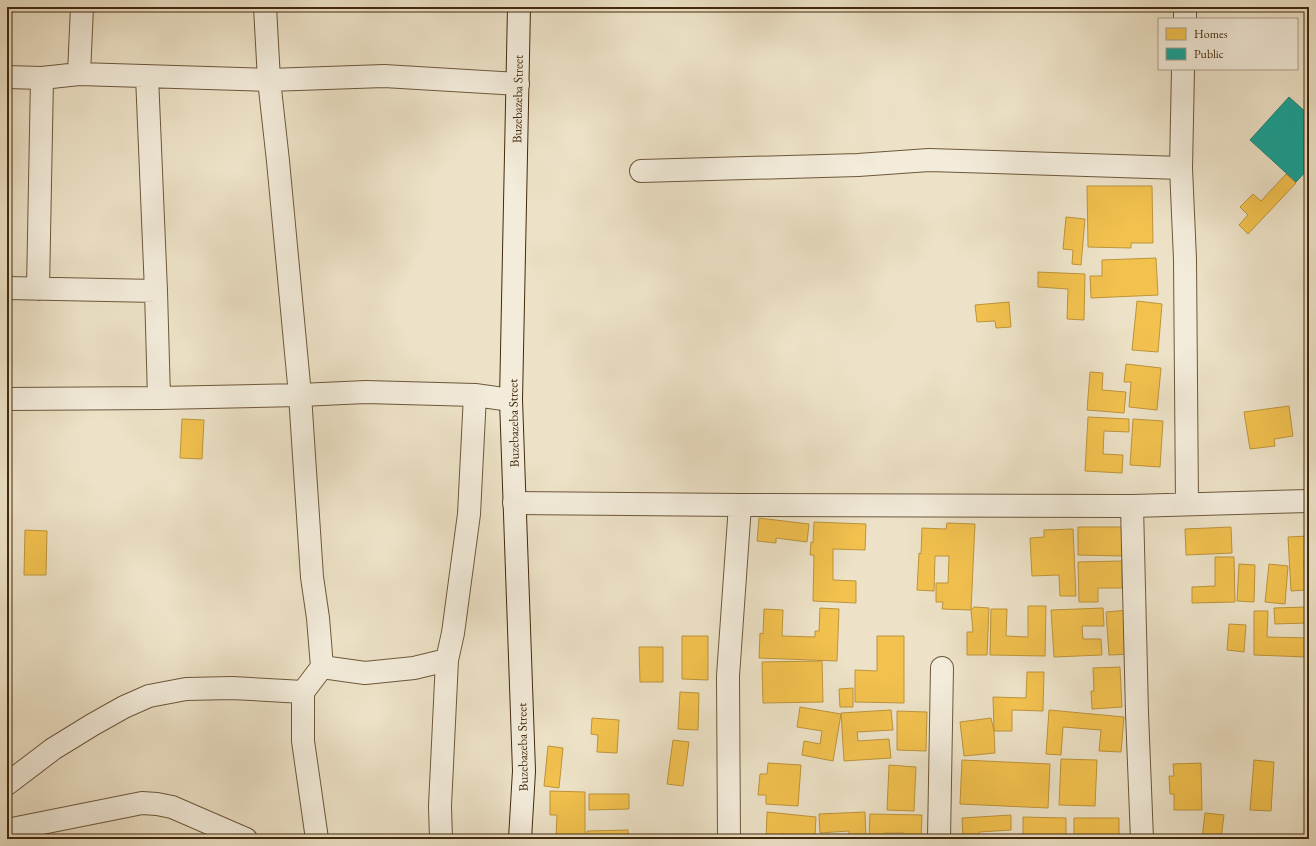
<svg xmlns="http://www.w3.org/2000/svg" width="1316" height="846" viewBox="0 0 1316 846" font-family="'EB Garamond',serif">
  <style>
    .homes { fill: #f2c14e; stroke: #bd943a }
    .public { fill: #17a398; stroke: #247f6e }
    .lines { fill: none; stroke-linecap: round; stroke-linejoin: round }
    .street-casing { stroke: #6d583b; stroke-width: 24 }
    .secondary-casing { stroke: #422a0c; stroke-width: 24 }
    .street { stroke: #f3ecdb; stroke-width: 22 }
    .secondary { stroke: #f3ecdb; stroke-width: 22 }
    .labels { text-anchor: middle; stroke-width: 4; stroke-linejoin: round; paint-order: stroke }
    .street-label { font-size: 13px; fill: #422a0c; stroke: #f3ecdb }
  </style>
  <rect width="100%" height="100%" fill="#ede2c7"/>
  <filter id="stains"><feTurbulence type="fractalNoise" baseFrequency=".005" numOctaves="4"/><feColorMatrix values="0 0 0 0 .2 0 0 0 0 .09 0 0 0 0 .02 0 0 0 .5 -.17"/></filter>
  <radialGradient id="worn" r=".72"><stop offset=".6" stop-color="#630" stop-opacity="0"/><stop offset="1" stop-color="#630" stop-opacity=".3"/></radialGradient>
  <path class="homes" d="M1286,174l10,9 -48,51 -9,-9 9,-10 -8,-8 13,-13 8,7z
    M1087,186h65l1,57h-22v5l-43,-1z
    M1066,217l19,2 -4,46 -9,-1 1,-14 -10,-1z
    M1156,258l2,37 -67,3 -1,-22h12v-16z
    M1038,272l47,2 -1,46 -17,-1 1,-30 -30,-2z
    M1137,301l25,3 -4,48 -26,-2z
    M1009,302l2,25 -15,1 -1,-7 -18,1 -2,-17z
    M1126,364l35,4 -4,42 -28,-3 2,-25h-7z
    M1090,372l13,1 -1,17 24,2 -2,21 -37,-3z
    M1289,406l4,30 -19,3 1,7 -25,3 -6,-37z
    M1088,417l41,2v13l-25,-1 -1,23 20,1 -1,18 -37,-2z
    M182,419l22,1 -2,39 -22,-1z
    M1133,419l30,2 -3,46 -30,-2z
    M759,518l50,6 -2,18 -31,-4v5l-19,-2z
    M814,522l52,2 -1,26 -32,-1v31l23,1v22l-43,-2 1,-46h-4l1,-13 2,1z
    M947,523l28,1 -4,86 -29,-1 1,-7h-7v-19h12l1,-27h-14l-1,35 -17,-1 2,-37 2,1 1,-26 24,1z
    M1078,527h44v29l-44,-1z
    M1231,527l1,26 -46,2 -1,-26z
    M1073,529l3,67h-16l-1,-21 -27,1 -2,-38 14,-1v-7z
    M25,530l22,1 -1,44h-22z
    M1309,536v25h-5l1,29 -14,1 -3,-54z
    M1215,557h19l1,45 -43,1v-16l23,-1z
    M1122,561v27h-24v14h-19l-1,-40z
    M1239,564l16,1 -1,37 -17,-1z
    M1269,564l19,2 -3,38 -20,-2z
    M1028,606h18l-1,50 -55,-1 1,-46h16l-1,27 22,1z
    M974,607l15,1 -2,47h-20v-23h6l-2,-22z
    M1307,607v16l-32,1 -1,-16z
    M820,608l19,1 -2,52 -78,-3 1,-25 3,1 1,-25 19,1 -1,26 33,1v-6h4z
    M1103,608l1,18h-22l1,13h18l1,16 -48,2 -3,-47z
    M1129,610l4,44 -24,1 -3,-43z
    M1254,611h14l-1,26 40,1v19l-53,-2z
    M1229,624l17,1 -2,27 -17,-2z
    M682,636h26v44l-26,-1z
    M877,636h27v67l-49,-1v-32l22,1z
    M639,647h24v35h-23z
    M822,661l1,41 -60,1 -1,-41z
    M1120,667l2,40 -30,2 -1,-18h3l-1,-23z
    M1027,672h17l-1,39 -31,-1v21h-18l-1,-34 33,1z
    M853,688v19h-13l-1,-18z
    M680,692l19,1 -1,37 -20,-1z
    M800,707l41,7 -8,47 -31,-6 2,-14 16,3 2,-13 -25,-4z
    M891,710l2,20 -36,2 1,9 31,-2 2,19 -47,3 -3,-48z
    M1049,710l75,7 -3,35 -22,-1 2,-21 -38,-3 -2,28 -15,-1z
    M897,711l30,1 -1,39 -29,-1z
    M592,718l27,2 -2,33 -20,-1 1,-17 -7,-1z
    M991,718l3,13 1,22 -31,3 -4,-34z
    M673,740l16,2 -6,44 -16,-2z
    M548,746l15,2 -4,40 -15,-2z
    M1061,759l36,1 -2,46 -36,-1z
    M962,760l88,4 -2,44 -88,-4z
    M1254,760l20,2 -3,49 -21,-1z
    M768,763l33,2 -3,41 -32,-2v-9h-8l2,-21h7z
    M1201,763l1,47h-28v-16h-4l-1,-18h5l-1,-12z
    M889,765l27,2 -2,44 -27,-1z
    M550,791l35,1v47h-29l1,-24h-7z
    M589,794h40v15l-40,1z
    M767,812l49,5 -1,19 -34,-2v5h-15z
    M865,812l1,27h-17v-8l-29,2 -1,-19z
    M1205,813l19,2 -3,24h-19z
    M870,814l52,1 -1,24h-17v-6h-20v6h-15z
    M1011,815v15l-32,2v7h-16l-1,-21z
    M1023,817l43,1v21h-43z
    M1074,818h45v21h-45z
    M628,830v9h-41v-8z"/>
  <path class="public" d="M1289,97l20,18v53l-13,14 -46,-42z"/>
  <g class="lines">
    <g class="street-casing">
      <path id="street" d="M265,7l4,73 9,81 22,234 12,182 6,41 4,49 -19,25v49l14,98
        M1185,19v-12
        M1183,69l-2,99 4,91 2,245
        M79,74l3,-67
        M147,76l9,215 3,107
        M7,77l35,1 37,-4 190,6 115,-4 134,8
        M641,171l217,-6 71,-5 252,8
        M7,288l149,3
        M38,289l4,-211
        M7,399l152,-1 141,-3 66,-3 109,3 36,5
        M514,503l226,2 392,1 177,-5
        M1132,506l5,207 5,126
        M322,667l43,6 49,-5 33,-8
        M7,784l46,-35 39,-24 32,-18 25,-11 37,-7 46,-1 71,4
        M7,830l135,-27 15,1 15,3 74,32
        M441,839l-1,-33 7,-146 6,-27 16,-119 6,-119
        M729,839l-1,-163 12,-171
        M939,839l3,-171"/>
    </g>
    <g class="secondary-casing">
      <path id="secondary" d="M519,7l-8,393 13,371 -4,68"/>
    </g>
    <use href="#street" class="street"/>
    <use href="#secondary" class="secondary"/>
  </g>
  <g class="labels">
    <g class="street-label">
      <text transform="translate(517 99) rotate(-89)" y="5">Buzebazeba Street</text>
      <text transform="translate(513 423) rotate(-91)" y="5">Buzebazeba Street</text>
      <text transform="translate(522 747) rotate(-91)" y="5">Buzebazeba Street</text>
    </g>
  </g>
  <rect width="1316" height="846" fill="none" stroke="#ede2c7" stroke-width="24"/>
  <rect x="8" y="8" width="1300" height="830" fill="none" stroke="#422a0c" stroke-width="2"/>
  <rect x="12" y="12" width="1292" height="822" fill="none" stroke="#422a0c"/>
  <rect x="1158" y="18" width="140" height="52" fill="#f3ecdb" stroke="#ac9e88"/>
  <rect x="1166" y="28" width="20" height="12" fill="#f2c14e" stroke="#ac9e88"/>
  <text x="1194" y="38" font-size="12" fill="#422a0c">Homes</text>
  <rect x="1166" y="48" width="20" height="12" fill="#17a398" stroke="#ac9e88"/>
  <text x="1194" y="58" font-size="12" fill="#422a0c">Public</text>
  <rect width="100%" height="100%" filter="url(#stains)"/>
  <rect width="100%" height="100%" fill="url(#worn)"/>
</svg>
